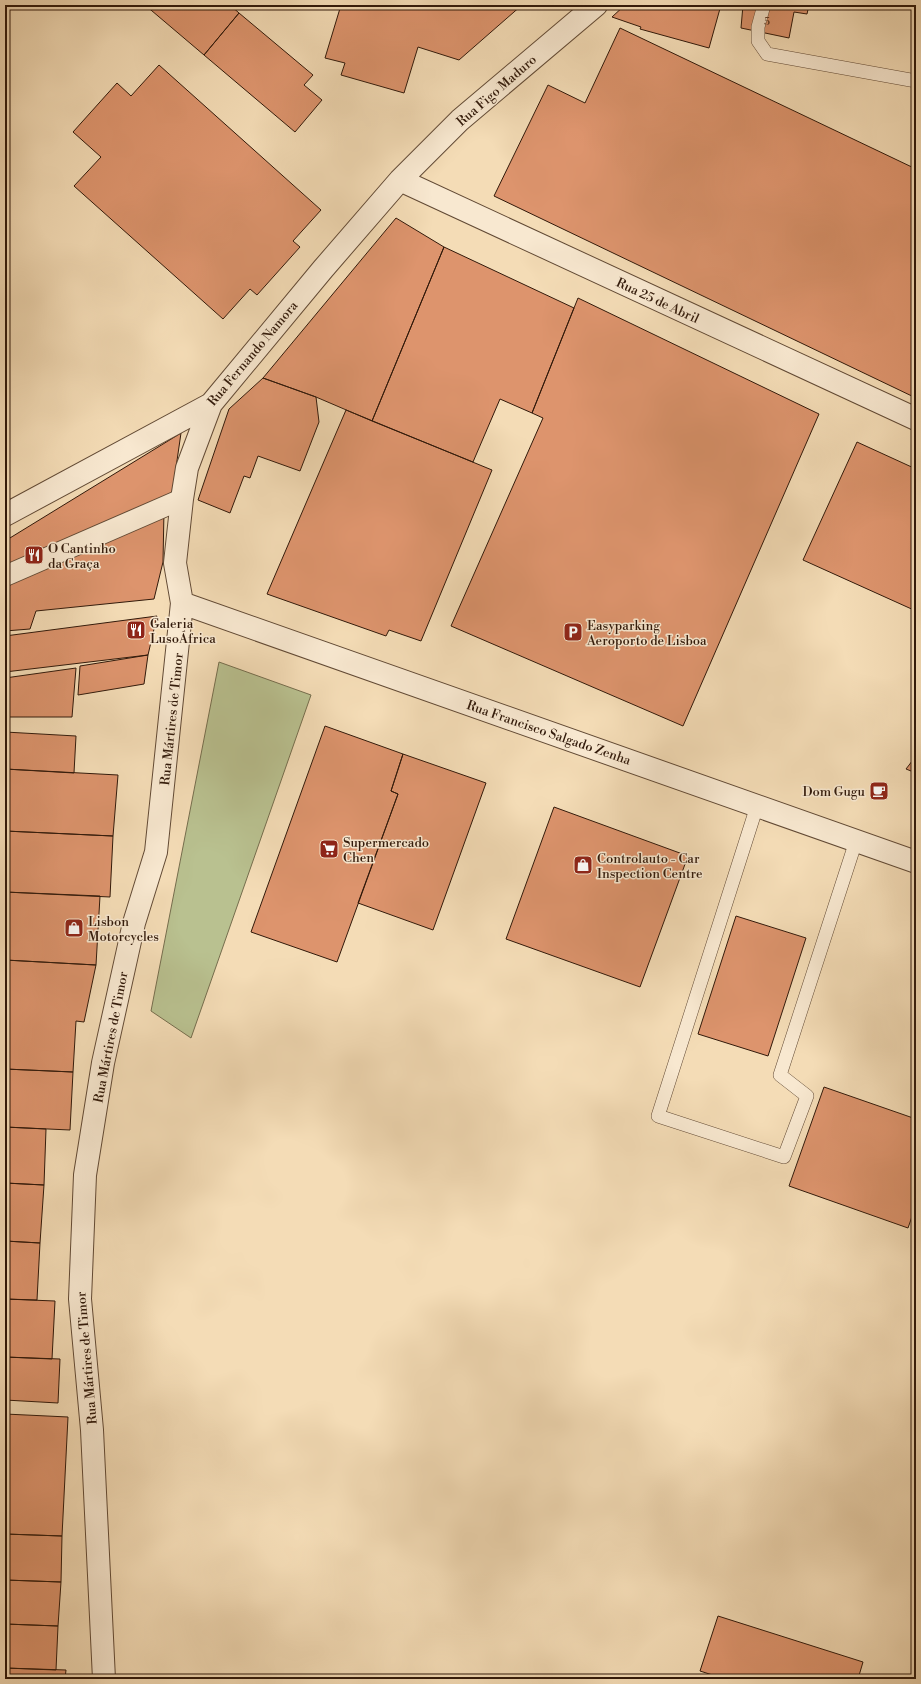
<svg xmlns="http://www.w3.org/2000/svg" width="921" height="1684" viewBox="0 0 921 1684" font-family="'Libre Bodoni',serif">
  <style>
    .green { fill: #b9c190; stroke: #756d4d }
    .building { fill: #dd946d; stroke: #31190a }
    .lines { fill: none; stroke-linecap: round; stroke-linejoin: round }
    .service-casing { stroke: #624a35; stroke-width: 14 }
    .pedestrian-casing { stroke: #624a35; stroke-width: 22 }
    .minor-casing { stroke: #624a35; stroke-width: 24 }
    .service { stroke: #f8e8d0; stroke-width: 13 }
    .pedestrian { stroke: #f8e8d0; stroke-width: 20 }
    .minor { stroke: #f8e8d0; stroke-width: 22 }
    .labels { text-anchor: middle; stroke-width: 3; stroke-linejoin: round; paint-order: stroke }
    .number-label { font-size: 11px; fill: #5c3823 }
    .street-label { font-size: 13px; fill: #31190a; stroke: #f8e8d0 }
    .poi-label { font-size: 13px; fill: #31190a; stroke: #f8e8d0; text-anchor: start }
  </style>
  <rect width="100%" height="100%" fill="#f4dcb6"/>
  <filter id="stains"><feTurbulence type="fractalNoise" baseFrequency=".005" numOctaves="4"/><feColorMatrix values="0 0 0 0 .2 0 0 0 0 .09 0 0 0 0 .02 0 0 0 .5 -.17"/></filter>
  <radialGradient id="worn" r=".72"><stop offset=".6" stop-color="#630" stop-opacity="0"/><stop offset="1" stop-color="#630" stop-opacity=".3"/></radialGradient>
  <path class="green" d="M219,662l92,33 -120,343 -40,-27z"/>
  <path class="building" d="M145,5h85l9,8 -35,42z
    M341,5h181l-63,55 -41,-13 -14,46 -63,-18 4,-12 -20,-5z
    M625,5h96l-12,43 -69,-19 1,-2 -29,-10z
    M743,5h66l-2,9 -13,-2 -5,26 -48,-10z
    M239,13l74,62 -9,10 18,15 -27,32 -91,-77z
    M620,28l296,141v229l-422,-202 54,-111 37,18z
    M159,65l162,145 -28,31 7,6 -43,48 -7,-6 -27,30 -149,-133 27,-29 -28,-25 44,-49 14,13z
    M396,218l48,29 -72,174 -56,-24 -53,-19z
    M444,247l130,61 -42,105 -32,-14 -27,63 -101,-41z
    M578,298l241,116 -136,312 -232,-100 92,-208 -11,-5z
    M263,378l53,19 3,25 -19,49 -42,-15 -8,22 -6,-2 -14,37 -32,-13 31,-91z
    M346,410l146,60 -71,171 -32,-11 -3,6 -119,-42z
    M181,433l-10,69 -166,70v-31z
    M857,442l59,27v142l-113,-51z
    M164,510l-1,52 -9,37 -118,12 -6,18 -25,2v-49z
    M157,616l-9,39 -143,17v-36z
    M148,655l-4,29 -66,11 2,-29z
    M76,668l-4,49h-67v-39z
    M325,726l78,28 -12,37 7,3 -61,168 -86,-30z
    M5,732l71,4 -2,37 -69,-4z
    M403,754l83,29 -53,147 -75,-27 40,-109 -7,-3z
    M916,756v17l-10,-4z
    M5,769l113,6 -5,61 -108,-5z
    M554,807l134,49 -48,131 -134,-48z
    M5,831l108,5 -3,61 -105,-5z
    M5,892l95,4 -4,69 -91,-5z
    M736,916l70,22 -38,118 -70,-22z
    M5,960l91,5 -12,57 -8,-1 -3,51 -68,-3z
    M5,1069l68,3 -3,58 -65,-3z
    M824,1087l92,32v86l-8,23 -119,-42z
    M5,1127l41,2 -2,56 -39,-2z
    M5,1183l39,2 -4,58 -35,-2z
    M5,1241l35,2 -3,57 -32,-1z
    M5,1299l50,2 -3,58 -47,-2z
    M5,1357l55,2 -2,44 -53,-3z
    M5,1414l63,3 -6,119 -57,-2z
    M5,1534l57,2 -1,46 -56,-2z
    M5,1580l56,2 -3,44 -53,-2z
    M718,1616l145,46 -5,17h-133l-25,-8z
    M5,1624l53,2 -2,44 -51,-2z
    M5,1668l61,2 -1,9h-60z"/>
  <g class="lines">
    <g class="service-casing">
      <path id="service" d="M764,5l-6,22v14l9,13 149,27
        M757,806l-99,310 126,41 23,-61 -27,-21 76,-234"/>
    </g>
    <g class="pedestrian-casing">
      <path id="pedestrian" d="M5,576l177,-77"/>
    </g>
    <g class="minor-casing">
      <path id="minor" d="M400,180l516,239
        M5,515l206,-111 112,-135 77,-89 60,-60 136,-115
        M182,603l734,259
        M104,1679l-12,-249 -12,-131 5,-124 18,-112 31,-140 22,-71 26,-249 -7,-40 7,-64 5,-31 24,-64"/>
    </g>
    <use href="#service" class="service"/>
    <use href="#pedestrian" class="pedestrian"/>
    <use href="#minor" class="minor"/>
  </g>
  <defs>
    <g id="restaurant-square" transform="scale(1)"><rect x="-9" y="-9" width="18" height="18" rx="4" fill="#8f2418" stroke="#f8e8d0"/><path d="M-5-6h1v4h1v-4h1v4h1v-4h1v5L-1.5 .5V6h-2V.5L-5-1ZM5-6V6H3V1.5H1.5Q1.5-4 5-6Z" fill="#fff"/></g>
    <g id="parking-square" transform="scale(1)"><rect x="-9" y="-9" width="18" height="18" rx="4" fill="#8f2418" stroke="#f8e8d0"/><path d="M-3.5-5.5H1a3.5 3.5 0 0 1 0 7H-1V5.5H-3.5ZM-1-3.4V-.6H.8a1.4 1.4 0 0 0 0-2.8Z" fill="#fff"/></g>
    <g id="cafe-square" transform="scale(1)"><rect x="-9" y="-9" width="18" height="18" rx="4" fill="#8f2418" stroke="#f8e8d0"/><path d="M-5.5-4.5H6V0H3Q3 3.5 0 3.5H-2.5Q-5.5 3.5-5.5 0ZM3-3.2v2h1.7v-2ZM-6 4.5H4V6H-6Z" fill="#fff"/></g>
    <g id="supermarket-square" transform="scale(1)"><rect x="-9" y="-9" width="18" height="18" rx="4" fill="#8f2418" stroke="#f8e8d0"/><path d="M-6-5.5h2.5l.6 2H6L4.5 2H-2.5L-4.4-4H-6ZM-1.5 3.2a1.3 1.3 0 1 0 .1 0ZM3 3.2a1.3 1.3 0 1 0 .1 0Z" fill="#fff"/></g>
    <g id="shop-square" transform="scale(1)"><rect x="-9" y="-9" width="18" height="18" rx="4" fill="#8f2418" stroke="#f8e8d0"/><path d="M-5-2.5h2.3a2.7 3.5 0 0 1 5.4 0H5L5.5 6h-11ZM-1.5-2.5h3a1.5 2.3 0 0 0-3 0Z" fill="#fff"/></g>
  </defs>
  <g fill-rule="evenodd">
    <use href="#restaurant-square" x="34" y="555"/>
    <use href="#restaurant-square" x="136" y="630"/>
    <use href="#parking-square" x="573" y="632"/>
    <use href="#cafe-square" x="879" y="791"/>
    <use href="#supermarket-square" x="329" y="849"/>
    <use href="#shop-square" x="583" y="865"/>
    <use href="#shop-square" x="74" y="928"/>
  </g>
  <g class="labels">
    <g class="number-label">
      <text x="767" y="25">5</text>
    </g>
    <g class="street-label">
      <text transform="translate(496 90) rotate(-41)" y="5">Rua Figo Maduro</text>
      <text transform="translate(658 300) rotate(25)" y="5">Rua 25 de Abril</text>
      <text transform="translate(252 353) rotate(-50)" y="5">Rua Fernando Namora</text>
      <text transform="translate(171 719) rotate(-84)" y="5">Rua Mártires de Timor</text>
      <text transform="translate(549 732) rotate(19)" y="5">Rua Francisco Salgado Zenha</text>
      <text transform="translate(110 1037) rotate(-79)" y="5">Rua Mártires de Timor</text>
      <text transform="translate(86 1358) rotate(-95)" y="5">Rua Mártires de Timor</text>
    </g>
    <g class="poi-label">
      <text x="48" y="553">O Cantinho<tspan x="48" dy="15">da Graça</tspan></text>
      <text x="150" y="628">Galeria<tspan x="150" dy="15">LusoÁfrica</tspan></text>
      <text x="587" y="630">Easyparking<tspan x="587" dy="15">Aeroporto de Lisboa</tspan></text>
      <text x="865" y="796" text-anchor="end">Dom Gugu</text>
      <text x="343" y="847">Supermercado<tspan x="343" dy="15">Chen</tspan></text>
      <text x="597" y="863">Controlauto - Car<tspan x="597" dy="15">Inspection Centre</tspan></text>
      <text x="88" y="926">Lisbon<tspan x="88" dy="15">Motorcycles</tspan></text>
    </g>
  </g>
  <rect width="921" height="1684" fill="none" stroke="#f4dcb6" stroke-width="20"/>
  <rect x="6" y="6" width="909" height="1672" fill="none" stroke="#31190a" stroke-width="2"/>
  <rect x="10" y="10" width="901" height="1664" fill="none" stroke="#31190a"/>
  <rect width="100%" height="100%" filter="url(#stains)"/>
  <rect width="100%" height="100%" fill="url(#worn)"/>
</svg>
